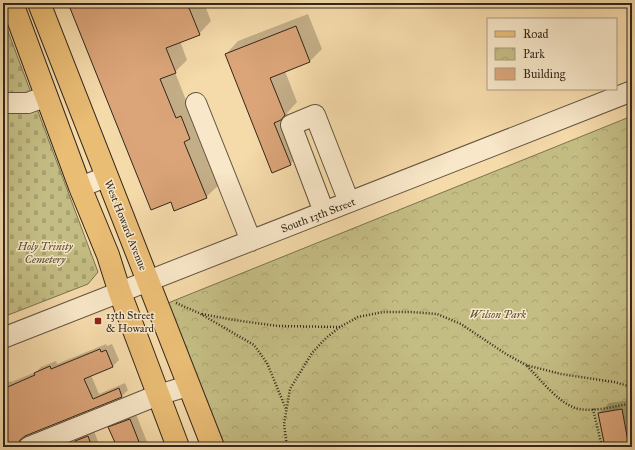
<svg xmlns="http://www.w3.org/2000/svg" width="635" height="450" viewBox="0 0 635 450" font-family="'IM FELL Great Primer',serif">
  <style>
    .cemetery { fill: url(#cemetery-stones); stroke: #7c724f }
    .park { fill: url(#park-crowns); stroke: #7c724f }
    .shadow { fill: #0003 }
    .building { fill: #dba479; stroke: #33271b }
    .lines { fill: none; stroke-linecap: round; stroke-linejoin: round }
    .minor-casing { stroke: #64543f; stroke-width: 22 }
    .major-casing { stroke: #33271b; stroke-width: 24 }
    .path { stroke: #33271b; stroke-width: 2.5; stroke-dasharray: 1 2; stroke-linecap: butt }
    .minor { stroke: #f8e7c8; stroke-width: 20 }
    .major { stroke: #eabd75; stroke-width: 22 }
    .poi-dot { fill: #8f2418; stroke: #f8e7c8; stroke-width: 1.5 }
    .labels { text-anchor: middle; stroke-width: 3; stroke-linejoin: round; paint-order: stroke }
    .street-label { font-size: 11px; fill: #33271b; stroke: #f8e7c8 }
    .park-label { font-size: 11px; font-style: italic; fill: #574c35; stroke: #f8e7c8 }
    .poi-label { font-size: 11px; fill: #33271b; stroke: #f8e7c8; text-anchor: start }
  </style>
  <defs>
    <pattern id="cemetery-stones" width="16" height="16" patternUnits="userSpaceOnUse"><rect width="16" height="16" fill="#c4bd83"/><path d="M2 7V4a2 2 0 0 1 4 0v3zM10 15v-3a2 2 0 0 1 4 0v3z" fill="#a9a271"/></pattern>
    <pattern id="park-crowns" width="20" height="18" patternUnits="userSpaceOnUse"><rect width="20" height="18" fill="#c4bd83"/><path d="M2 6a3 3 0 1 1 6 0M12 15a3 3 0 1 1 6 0" fill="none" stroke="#a9a271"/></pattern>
  </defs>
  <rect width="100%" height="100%" fill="#f5daaa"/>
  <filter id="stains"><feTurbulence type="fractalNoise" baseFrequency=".005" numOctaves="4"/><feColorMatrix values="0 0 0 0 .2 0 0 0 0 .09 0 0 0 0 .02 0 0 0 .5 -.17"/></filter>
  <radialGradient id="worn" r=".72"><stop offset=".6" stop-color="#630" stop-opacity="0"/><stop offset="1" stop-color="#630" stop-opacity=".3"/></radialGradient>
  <path class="cemetery" d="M3,18l95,254 -10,12 -85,33z"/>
  <path class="park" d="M632,116v331h-408l-56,-144z"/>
  <path class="shadow" d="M69,3h135l7,18 -12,13 -19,7 7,19 -12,12 44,113 -13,12 -35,3z
    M308,14l14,35 -12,12 -25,10 12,31 -10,11 16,39 -13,12 -64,-110 12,-13z
    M106,344l1,2 5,-2 7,16 -6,6 -22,9 8,19 26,-11 3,7 -6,6 -97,39 -7,7 -15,5v-63l8,-3v1l25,-10 5,-5 15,-6 1,3z
    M631,400l1,47h-26l-7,-34 10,-10z
    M136,414l13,33h-27l-12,-19 5,-6z
    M94,431l6,16h-22l-2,-5 6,-6z"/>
  <path class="building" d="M68,3h119l13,32 -34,13 10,25 -16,6 16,39 5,-2 9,23 -6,3 23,56 -33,13 -3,-9 -20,8z
    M296,26l14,36 -40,16 15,37 -4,5 -7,3 17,42 -19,8 -47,-119z
    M100,349l1,3 5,-2 7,17 -29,12 9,20 26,-11 3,9 -97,39 -5,4 -1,3 -10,4 -6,-16v-42l32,-14 -1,-2 16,-7 1,3z
    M622,409l7,38h-24l-7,-34z
    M130,419l11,28h-24l-9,-20z
    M88,436l4,11h-15l-2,-6z"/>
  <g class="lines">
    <g class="minor-casing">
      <path id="minor" d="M3,103h25l19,-7
        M196,103l55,138
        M80,187l26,-10
        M324,212l-33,-87 24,-10 34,87
        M3,338l629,-247
        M29,447l129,-52 30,-9"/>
    </g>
    <g class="major-casing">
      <path id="major" d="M12,3l68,184 28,68 12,38 58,154
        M39,3l174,444"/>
    </g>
    <path class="path" d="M176,303l23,10 55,32 13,18 19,46
      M202,314l32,6 44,6 62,1
      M527,366c12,12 30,35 46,41 15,7 44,-1 59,-4
      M632,407l-3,10 3,14
      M593,409l9,38
      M287,447l-3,-23 6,-35 22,-36 14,-15 14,-11 18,-10 25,-5h29l25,2 24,10 45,30 20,11 35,9 53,8 18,5"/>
    <use href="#minor" class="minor"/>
    <use href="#major" class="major"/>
  </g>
  <rect class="poi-dot" x="94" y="317" width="8" height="8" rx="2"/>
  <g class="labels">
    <g class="street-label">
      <text transform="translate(318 215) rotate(-21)" y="4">South 13th Street</text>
      <text transform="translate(126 225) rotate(68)" y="4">West Howard Avenue</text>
    </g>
    <g class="park-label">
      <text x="45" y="250">Holy Trinity<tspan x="45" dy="13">Cemetery</tspan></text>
      <text x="498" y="318">Wilson Park</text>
    </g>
    <g class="poi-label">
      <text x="106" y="319">13th Street<tspan x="106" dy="13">&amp; Howard</tspan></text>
    </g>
  </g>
  <rect width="635" height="450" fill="none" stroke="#f5daaa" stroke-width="16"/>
  <rect x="4" y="4" width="627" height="442" fill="none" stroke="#33271b" stroke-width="2"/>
  <rect x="8" y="8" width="619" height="434" fill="none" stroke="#33271b"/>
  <rect x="487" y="18" width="130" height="72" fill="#f8e7c8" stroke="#a99a83"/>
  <rect x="495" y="31" width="20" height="6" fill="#eabd75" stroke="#a99a83"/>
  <text x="523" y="38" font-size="12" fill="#33271b">Road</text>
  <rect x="495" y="48" width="20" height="12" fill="url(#park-crowns)" stroke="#a99a83"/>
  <text x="523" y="58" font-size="12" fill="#33271b">Park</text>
  <rect x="495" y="68" width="20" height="12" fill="#dba479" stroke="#a99a83"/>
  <text x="523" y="78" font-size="12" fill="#33271b">Building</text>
  <rect width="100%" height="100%" filter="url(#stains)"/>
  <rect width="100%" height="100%" fill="url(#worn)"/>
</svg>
